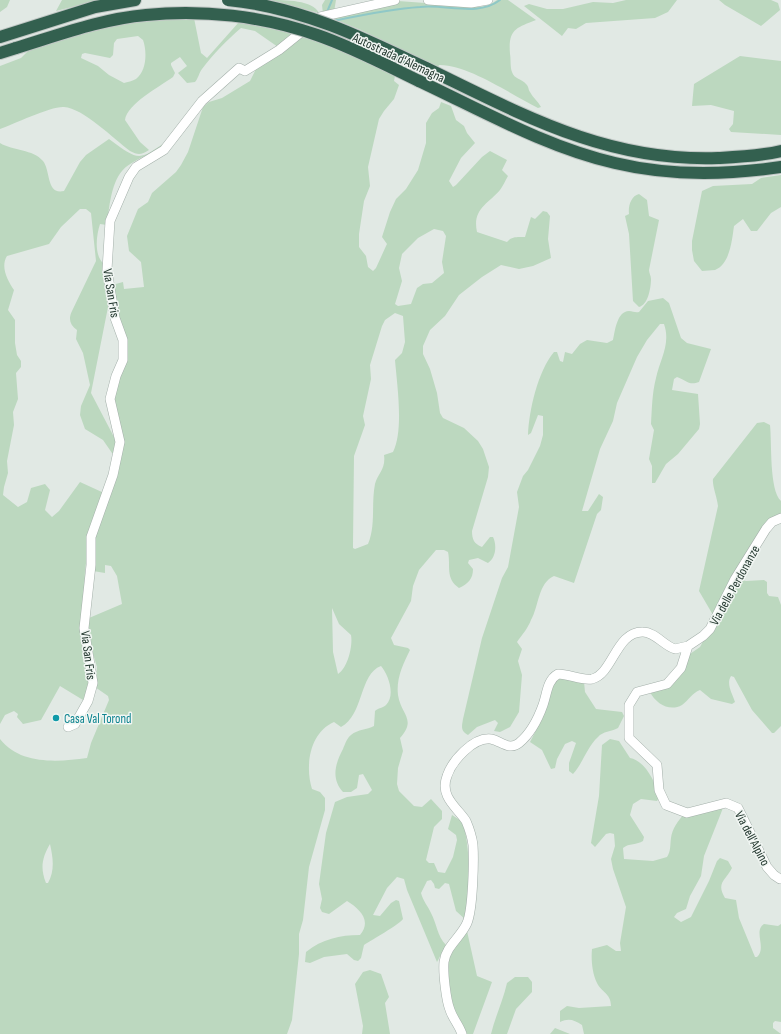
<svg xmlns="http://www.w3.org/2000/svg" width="781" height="1034" viewBox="0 0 781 1034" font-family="'Sofia Sans Condensed',sans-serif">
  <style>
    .green { fill: #bcd8bf; fill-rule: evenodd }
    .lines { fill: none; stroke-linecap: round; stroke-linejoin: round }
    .stream { stroke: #8fc8c7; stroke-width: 2 }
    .minor-casing { stroke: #a4b0aa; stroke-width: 10 }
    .highway-casing { stroke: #c1c7c5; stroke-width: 14 }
    .minor { stroke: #fff; stroke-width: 9 }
    .highway { stroke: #33604f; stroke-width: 12 }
    .highway-bridge-casing { stroke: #c1c7c5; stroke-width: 14; stroke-linecap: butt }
    .highway-bridge { stroke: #33604f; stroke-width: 12 }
    .culture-dot { fill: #0f9aa8; stroke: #f1f6f3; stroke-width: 1.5 }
    .labels { text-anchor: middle; stroke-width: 3; stroke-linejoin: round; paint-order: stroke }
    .street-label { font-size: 13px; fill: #23382f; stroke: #f1f6f3 }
    .culture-label { font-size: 13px; fill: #0d838f; stroke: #f1f6f3; text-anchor: start }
  </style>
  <rect width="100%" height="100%" fill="#e1e9e4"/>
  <path class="green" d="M0,0h10l-3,7 -7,5z
    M62,0h38l-44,11z
    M270,0c15,0 43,0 49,13z
    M325,0h11l-2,12 -11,2 -1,-9z
    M497,0h11l28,20c-20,8 -28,9 -26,34 1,5 0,13 2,18 2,7 10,7 14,12 3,3 2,5 4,8 3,6 8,9 11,15l-3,1c-26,-13 -71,-44 -99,-43l-1,2 -77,-37 -32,-13 69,-16 81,6 9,-1z
    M626,0h51l-9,12 -13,6 -69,5 -10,6 -8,-1 -6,8 -38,-30 5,-2 18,5h16l30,-7 20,1z
    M719,0h52l7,3 2,7 -19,16 -36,-21z
    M194,18l7,35 6,5 32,-36 57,12 -18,13 -23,-16 -14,-3c-15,13 -27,25 -39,41 -3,4 -4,10 -7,13l-8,1 -9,-10 9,-7 -7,-9 -9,6v2l4,8 -2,4c-14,10 -46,27 -48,43l15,22 9,8c-8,5 -11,5 -19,1 -16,-12 -47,-43 -66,-44 -13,-1 -50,17 -64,22v-63l21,-8 7,-7 -1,-3 53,-16 66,-13zM138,36l5,4c4,11 4,31 -7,39 -3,2 -9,3 -12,4l-15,-8 -11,-9 -17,-8 1,-4 3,-1 25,5 3,-3 1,-12 3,-4z
    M301,36l32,11 62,29 -1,5 5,4 -5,14 -10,12 -5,8 -11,48 2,19 -6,15 -5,33v13l7,9 2,11 5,4 3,-3 10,-22 1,-2 -5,-7 8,-25 6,-13 10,-10 12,-19 8,-27v-20l6,-10 7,-5 2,-6 10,4 5,14 8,6 3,7 8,10 -14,15 -12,23 4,6 3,-2 26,-28 8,-6 17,9 -5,10 6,6c-3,5 -5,10 -8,14 -12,14 -28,19 -23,42l30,10c5,-6 10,-5 18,-5l6,-20 4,2 8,-8 4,1 3,4 -2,23 3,19 -18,8 -14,3 -18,-4 -19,12 -23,18 -14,21 -15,14 -7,16v8l7,15 7,24 3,20 3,5 21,10 14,13 5,8 6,18 -1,10 -16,54c0,8 2,13 10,16l8,-10h3c4,8 3,21 -5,26l-10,-5 -9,2 -1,3 5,6c0,10 -5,15 -14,19 -14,-10 -8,-22 -11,-36l-4,-2h-8l-17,20 -6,16 -2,15 -20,37 3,7 14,3 2,2c-7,14 -14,29 -12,45 3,20 19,24 2,43l3,13 -5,17 -1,16 2,7 15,15 8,1 9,-8 11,12v8l-8,8 -8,33 3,3h5l4,9 7,1 8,-16 4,-17 -1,-5 -8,-6 4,-14 11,7c8,32 7,66 3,98l-10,-9 -7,-27 -4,-1 -6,6 -4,-1 -1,-4 -3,-4 -4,1 -6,12c2,8 7,13 10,20 6,11 6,23 15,32l-9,17 -30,-72 -3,-11 -7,-2 -10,11 -14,27 7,1 11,-13 5,-3 3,1 4,18c-6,7 -30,20 -39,26l-3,13 -3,3 -4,-1 -7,-6 -23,3 -14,6 -5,-1 1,-10c16,-13 34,-17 54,-17 12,-14 0,-26 -13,-34l-18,13 -7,-2 -2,-4 2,-9 -3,-15 7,-51 9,-31 12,-5 21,-3 4,-4 -9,-16 -4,1 -2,13 -6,4h-8c-12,-13 -8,-28 0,-43 2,-5 4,-11 8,-14 7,-6 16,-5 23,-9l1,-15c3,-3 8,-3 11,-6 10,-10 2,-31 -5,-39 -22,8 -17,49 -40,61l-7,-5c-25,11 -29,45 -22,67l8,3 5,6v12l-16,57 -6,53 -4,14v20l-7,66 -5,14h-287v-295c20,26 58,23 87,19l4,-15 18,-43 -1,-4 -13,-9 2,-20 -11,-36 3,-13 33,-14 -5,-28 -6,-10 -6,-1v8l-12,-2 -1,-33 30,-94 -10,-47 14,-36 -14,-76 11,-3 1,7 20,-2 -3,-25 -12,-11 -2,-15 11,-27 10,-7 4,-9 24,-21 5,-7 7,-13 15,-45 6,-5 13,-4 28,-17 5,-10 2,-7zM434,229l9,2 3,5 -4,26 2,11 -12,10 -9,1 -6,4 -6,16 -13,2 -3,-2 7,-23 -3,-13 3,-14 16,-16zM395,313l8,3 2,26 -3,11 -7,7c2,25 9,70 -2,92l-9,3c2,14 -6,18 -9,29 -4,20 1,41 -7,60l-13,5 -2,-1v-4l1,-88 11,-31 -2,-9 8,-37 -1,-14 12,-39 3,-6zM332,608l7,16 12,11c2,10 -3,33 -13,39l-5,-22zM50,844c3,14 5,26 -2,39h-2c-6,-15 -4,-25 4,-39z
    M740,56l41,5v74l-50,-3 -2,-3 4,-5 1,-13 -23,-6 -19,1 2,-22z
    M109,139c32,24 30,21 61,0l-4,7c-11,6 -36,15 -44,25 -11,13 -13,37 -15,54l-7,-1c-4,12 -6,32 4,40l5,38 -18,91 24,46v14h-3l-9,-13 -18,-11 -5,-14 1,-9 9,-21 -7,-32 -7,-14 1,-9c-7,-5 -9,-11 -5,-19l24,-50 -5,-48 -5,-4h-6l-19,18 -12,17 -42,12c-7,11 1,25 7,34l-6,20 7,10v23l2,12 4,6v6l-5,6 2,26 -5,13 1,13 -7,36 1,12 -4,14 -1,8 15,12 9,-5 4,-14 14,-4 5,6 -5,20 7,7 7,-6 21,-29 24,11 -14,44 -5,33 -1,29 -4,26 2,11 11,26 -5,26 -5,12 -23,-14 -19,34 -18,4 -6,-7 1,-3 -4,-3 -9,4 -5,9v-581c13,8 33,6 43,18 8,10 3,34 21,30l16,-29 6,-7z
    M781,175v32l-10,6 -14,18h-6l-8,-12 -9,7c-2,14 -4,38 -19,44l-13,1 -8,-10 -2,-11v-9l10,-50 11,-5 39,-2 9,-6z
    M639,194l8,6 2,16 10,4 -10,50c0,3 2,6 2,9 0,9 -3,26 -12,28l-6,-6 -4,-67 -4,-18 4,-2c-1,-8 2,-18 10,-20z
    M663,298l6,5 12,35 6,5 24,6 -12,33c-10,4 -13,-2 -22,-5l-3,2 -2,11 26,4 2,30 -1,5 -21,25 -12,10 -11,19h-3v-17l-3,-7 5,-29 -3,-6c1,-15 1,-31 5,-46 4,-19 15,-34 8,-54h-4l-13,16 -10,17 -20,46 -4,18 -13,28 -18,62h6l11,-17 4,3 -2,13 -4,4 -23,69 -20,-7c-16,7 -15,30 -23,44 -3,8 -9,15 -14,22l5,7 -4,12 4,14 -3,37 -9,15 -10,5 -6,-1 4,-8 -3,-3 -18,7 -9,8c-8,-4 -6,-9 -5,-16l19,-81 20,-60 6,-11 11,-60 -2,-15 6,-16 5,-6 12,-24 3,-11v-19l-5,-1 -7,18 -3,2c1,-25 10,-64 26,-83h3l3,9 3,1 2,-10 7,2 8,-10 7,-4 20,3 6,-3c2,-9 4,-29 16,-29 4,0 6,2 10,1l9,-11z
    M757,423l7,-1 6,3c2,18 -1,65 11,76v18h-3l-65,96 -14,-24 19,-85c-1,-9 -6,-21 -5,-27z
    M737,579l9,2 18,-1 3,2v11l2,3 9,1 3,8v121l-7,7h-2l-20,-23 -18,-33 -3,-1c-5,8 1,17 4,26l-3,2 -21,-5 -11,-9c-8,3 -11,10 -18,15 -12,7 -26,-1 -32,-13l1,-2 7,1 8,-3 21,-32 13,-9z
    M552,677l32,5 1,10 11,17 26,3 2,4 -6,12c-7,4 -15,3 -20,9 -11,10 -15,26 -25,37l-4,-3v-8l7,-20 -4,-2 -7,3 -8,15 -2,9 -4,1 -9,-19 -12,-8 13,-25z
    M610,739l9,2 11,17c16,3 25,25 30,38l-3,5 -16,-2 -8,5 -3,11 14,22 -1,4c-6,4 -14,2 -20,7l1,11 29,2 14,-4c4,-6 3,-12 4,-19 1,-9 7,-17 13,-24l39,-6 -19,48 -3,20 -11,20 -4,13 -9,4 -3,4 7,5 10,-5 18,-36 8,-20 3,-3 8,3 4,7c-7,13 -16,15 -7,30l11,2 3,18 16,39h2c10,-9 -4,-26 7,-33l14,2 3,-2v98l-6,-1 -2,2v5l8,6h-197l-2,-9c-8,-5 -13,-7 -22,-3v-11l7,-5 12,2 32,-2c0,-13 -10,-14 -14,-23 -5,-10 -6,-24 -5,-34l15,-4 9,6h5l-1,-8 6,-36 -13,-38 -2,-10 4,-13 -1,-12 -4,-1 -4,1 -11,13 -4,-4 8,-47 3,-51z
    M467,931l10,45 15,6 -19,52h-8l-13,-24 -6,-47 5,-12z
    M370,970l11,4 8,23 -4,6 5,31h-28l1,-8 -8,-42 8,-12z
    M515,977h13l4,5v10l-16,17 -9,25h-16c4,-17 12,-33 16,-51z
    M555,1028l15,6h-20z"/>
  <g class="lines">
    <path class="stream" d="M327,12l5,-12
      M333,21c29,-6 57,-12 87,-14 26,-3 58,10 80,-7"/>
    <g class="minor-casing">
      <path id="minor" d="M428,0l43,3 17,-3
        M688,646l-7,22 -14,16 -30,8 -8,13v33l28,27 2,25 7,15 21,8 39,-10 12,5 29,59 7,8 6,4
        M68,727l7,-3 13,-23 5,-18 -9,-55 7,-63v-28l22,-62 7,-33 -10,-43 6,-23 7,-16v-20l-8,-22 -8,-48 3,-49 19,-44 7,-10 28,-17 38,-49 37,-33 6,3 34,-21 41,-33 75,-17
        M462,1034c-3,-9 -9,-15 -12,-24 -4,-10 -7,-37 -6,-48 2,-16 17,-25 23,-39 6,-14 7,-63 6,-78 -1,-8 -4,-17 -7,-24 -8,-13 -27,-24 -19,-45 5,-15 26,-39 44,-37 10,2 18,12 28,4 11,-9 19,-24 24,-38 4,-11 4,-25 15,-31 11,0 24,7 34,5 21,-5 24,-48 51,-47 12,0 21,14 32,17l13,-3 15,-10 7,-7 25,-50 31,-50 6,-7 9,-4"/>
    </g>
    <g class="highway-casing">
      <path id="highway" d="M0,37l95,-30 40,-7
        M0,53l16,-5
        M426,68c97,47 181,94 292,90 20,-1 43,-2 63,-7
        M419,81c64,30 127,66 196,82 54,13 111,12 166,4"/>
    </g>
    <use href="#minor" class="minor"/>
    <use href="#highway" class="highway"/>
    <g class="highway-bridge-casing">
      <path id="highway-bridge" d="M228,0c72,7 134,37 198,68
        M16,48c43,-13 85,-29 130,-33 56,-6 117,1 171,20 35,12 69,30 102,46"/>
    </g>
    <use href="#highway-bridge" class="highway-bridge"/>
  </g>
  <circle class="culture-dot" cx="56" cy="718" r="4"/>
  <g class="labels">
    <g class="street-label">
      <text transform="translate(399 57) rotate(25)" y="5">Autostrada d'Alemagna</text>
      <text transform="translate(112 293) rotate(81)" y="5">Via San Fris</text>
      <text transform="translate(734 585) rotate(-61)" y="5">Via delle Perdonanze</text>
      <text transform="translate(89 655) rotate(83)" y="5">Via San Fris</text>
      <text transform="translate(753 838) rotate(62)" y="5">Via dell'Alpino</text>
    </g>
    <g class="culture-label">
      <text x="64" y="723">Casa Val Torond</text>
    </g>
  </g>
</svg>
